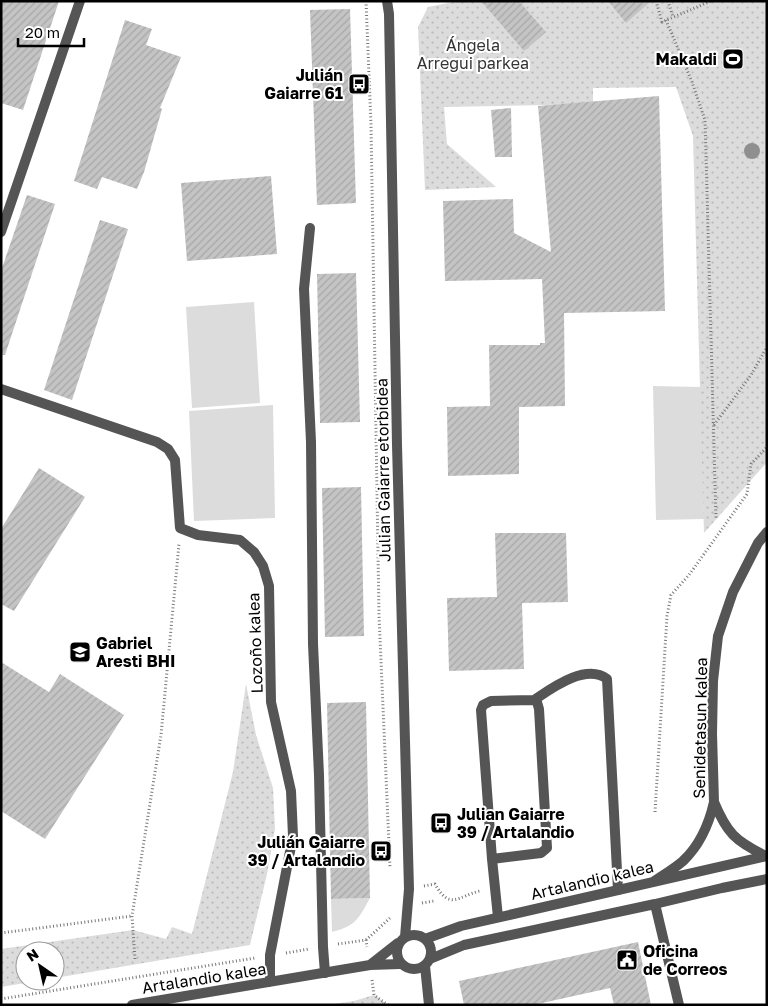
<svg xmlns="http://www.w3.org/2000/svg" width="768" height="1006" viewBox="0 0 768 1006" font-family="'Golos Text',sans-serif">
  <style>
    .grass { fill: #dcdcdc }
    .park { fill: url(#park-dots) }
    .building { fill: url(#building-hatch) }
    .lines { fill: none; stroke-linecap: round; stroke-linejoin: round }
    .path { stroke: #777; stroke-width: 3; stroke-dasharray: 1 2.5; stroke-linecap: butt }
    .service { stroke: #555; stroke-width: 10 }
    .minor { stroke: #555; stroke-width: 10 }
    .tree { fill: #8f8f8f }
    .labels { text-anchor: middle; stroke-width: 4; stroke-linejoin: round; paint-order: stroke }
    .park-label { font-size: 16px; fill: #333; stroke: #fff }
    .poi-label { font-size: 16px; font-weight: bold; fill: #000; stroke: #fff; text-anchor: end }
    .street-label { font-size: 16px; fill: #000; stroke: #fff }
  </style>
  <defs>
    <pattern id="park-dots" width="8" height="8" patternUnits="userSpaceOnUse" patternTransform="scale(1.25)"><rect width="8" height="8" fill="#dcdcdc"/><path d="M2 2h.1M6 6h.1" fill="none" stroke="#bbb" stroke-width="1.8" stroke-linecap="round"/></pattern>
    <pattern id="building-hatch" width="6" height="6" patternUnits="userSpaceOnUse" patternTransform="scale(1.25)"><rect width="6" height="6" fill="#c4c4c4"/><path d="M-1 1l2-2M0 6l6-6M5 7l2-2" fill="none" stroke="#a7a7a7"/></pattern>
  </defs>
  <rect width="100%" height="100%" fill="#fff"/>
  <path class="grass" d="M254,302l6,101 -68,5 -6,-101z
    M653,386l48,1 3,132 -48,1z
    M273,405l2,113 -81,3 -5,-110z
    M370,898c-11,20 -14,28 -38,34l-1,-33z"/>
  <path class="park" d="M458,1h309v461l-63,71 -11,-397 -17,-49 -83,1v16l-149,3 3,37 49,43 -71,3 -7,-163 10,-20z
    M246,684l10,51 17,53 2,41 -8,45 -17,71 -195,33v-27h-30v30h12l-36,6v-38l132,-19 33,9 6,-12 20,7 41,-162z
    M374,995l14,10h-60l26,-4z"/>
  <path class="building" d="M1,1h58l-36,109 -22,-7z
    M481,1h38l27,31 -22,19z
    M608,1h43l-25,22z
    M350,9l6,194 -39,2 -7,-195z
    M125,20l27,9 -6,16 35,12 -21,51 2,1 -18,63 -7,17 -35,-12 -5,12 -23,-8z
    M659,96l6,215 -101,2 1,93 -46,1v67l-71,2 -1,-69 43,-1 -1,-61h51v-2h5l-3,-64 -97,2 -2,-80 70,-2 1,34 37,19 -13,-146z
    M511,108l1,49h-17l-4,-47z
    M271,176l6,78 -90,7 -6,-78z
    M27,195l28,9 -50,151h-4v-84z
    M100,220l28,9 -56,171 -28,-10z
    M356,273l4,149 -40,1 -3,-149z
    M39,468l46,29 -71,114 -13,-7v-75z
    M361,487l3,149 -39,1 -3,-149z
    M495,533h71l2,69 -46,1 2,66 -75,2 -2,-73 50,-1z
    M1,662l48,30 11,-18 64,41 -79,124 -44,-28z
    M366,702l4,196 -39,1 -4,-196z
    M638,942l13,63h-37l-4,-17 -77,17h-69l-5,-24z"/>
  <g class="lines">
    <path class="path" d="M366,1l5,123 8,491 11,253
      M656,1l6,21 49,-21
      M668,1l5,16
      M666,20l26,62 13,38 11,399
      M714,425l37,-50 16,-28
      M655,812l12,-196 4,-21 18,-20 58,-81 4,-30 16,-17
      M424,886l11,-2c15,27 23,12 45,7
      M422,903l12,-2
      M1,933l131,-17
      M366,940l24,-22
      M338,944l28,-4 1,7
      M286,953l23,-4
      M135,959l-3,-43 29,-181 18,-191
      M372,980l2,15 14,10
      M1,999l254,-41"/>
    <path class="service" d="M310,228l-6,61 7,153 2,202 6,131 4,172 2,26
      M534,700c18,-12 52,-37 73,-21l11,211
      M492,859l49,-6 6,-5 -8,-139 -2,-7 -3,-2 -43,1 -8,4 -2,5 11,149 6,58"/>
    <path class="minor" d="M387,1l2,13 8,431 12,444 -4,48
      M1,232l79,-231
      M1,389l156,53 11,7 7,11 5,68 18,7 42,5 14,12 9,14 6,20 2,116 20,89 2,45 -23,119v27
      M714,802c13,31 21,39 52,54
      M653,882c10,-7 21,-13 30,-21 17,-16 26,-37 31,-59l-2,-68 1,-53 5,-45 15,-44 25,-49 9,-11
      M655,904l24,101
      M397 952a17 17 0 1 1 34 0a17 17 0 1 1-34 0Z
      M425,939l36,-13 306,-70
      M430,959l34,-14 191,-41 67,-16 45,-9
      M370,965l28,-22
      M425,966l4,39
      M132,1005l238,-40 30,-1"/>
  </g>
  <circle class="tree" cx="752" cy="151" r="8"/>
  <defs>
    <g id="stadium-square" transform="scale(1.125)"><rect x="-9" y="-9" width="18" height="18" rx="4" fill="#000" stroke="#fff"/><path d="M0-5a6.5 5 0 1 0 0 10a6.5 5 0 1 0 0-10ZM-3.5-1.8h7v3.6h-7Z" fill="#fff"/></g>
    <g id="bus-square" transform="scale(1.125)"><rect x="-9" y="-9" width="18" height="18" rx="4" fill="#000" stroke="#fff"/><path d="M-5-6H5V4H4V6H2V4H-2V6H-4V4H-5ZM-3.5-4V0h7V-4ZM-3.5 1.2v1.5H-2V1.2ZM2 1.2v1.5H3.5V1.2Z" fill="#fff"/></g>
    <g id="school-square" transform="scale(1.125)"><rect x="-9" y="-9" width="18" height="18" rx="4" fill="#000" stroke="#fff"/><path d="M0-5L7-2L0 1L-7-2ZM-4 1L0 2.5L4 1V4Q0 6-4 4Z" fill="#fff"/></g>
    <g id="civic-square" transform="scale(1.125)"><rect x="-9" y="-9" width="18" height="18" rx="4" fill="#000" stroke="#fff"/><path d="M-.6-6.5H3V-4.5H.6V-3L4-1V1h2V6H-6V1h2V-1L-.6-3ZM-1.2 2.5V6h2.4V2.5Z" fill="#fff"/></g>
  </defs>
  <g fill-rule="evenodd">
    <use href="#stadium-square" x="733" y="59"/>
    <use href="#bus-square" x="359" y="84"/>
    <use href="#school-square" x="80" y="652"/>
    <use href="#bus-square" x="441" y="823"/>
    <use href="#bus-square" x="381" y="851"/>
    <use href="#civic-square" x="627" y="960"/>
  </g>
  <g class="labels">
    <g class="park-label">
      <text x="473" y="51">Ángela<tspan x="473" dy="18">Arregui parkea</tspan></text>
    </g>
    <g class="poi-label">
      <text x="717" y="65">Makaldi</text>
      <text x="343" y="81">Julián<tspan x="343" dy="18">Gaiarre 61</tspan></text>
      <text x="96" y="649" text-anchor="start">Gabriel<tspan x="96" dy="18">Aresti BHI</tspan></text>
      <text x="457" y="820" text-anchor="start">Julian Gaiarre<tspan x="457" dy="18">39 / Artalandio</tspan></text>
      <text x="365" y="848">Julián Gaiarre<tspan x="365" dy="18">39 / Artalandio</tspan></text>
      <text x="643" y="957" text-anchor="start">Oficina<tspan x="643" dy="18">de Correos</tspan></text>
    </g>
    <g class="street-label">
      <text transform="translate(383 470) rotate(-91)" y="6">Julian Gaiarre etorbidea</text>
      <text transform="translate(255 643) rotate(-92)" y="6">Lozoño kalea</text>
      <text transform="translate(700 728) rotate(-89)" y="6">Senidetasun kalea</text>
      <text transform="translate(592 880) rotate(-13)" y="6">Artalandio kalea</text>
      <text transform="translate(204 978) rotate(-9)" y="6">Artalandio kalea</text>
    </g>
  </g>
  <rect width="768" height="1006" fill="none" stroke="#000000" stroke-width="5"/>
  <g transform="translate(40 966) rotate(326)"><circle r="24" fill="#ffffff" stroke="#999999"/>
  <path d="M0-4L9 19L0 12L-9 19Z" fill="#000000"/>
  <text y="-8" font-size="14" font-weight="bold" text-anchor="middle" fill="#000000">N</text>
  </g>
  <path d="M18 38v8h66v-8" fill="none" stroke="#000000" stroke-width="2.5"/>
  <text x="25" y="38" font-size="15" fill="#000000" stroke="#ffffff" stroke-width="4" paint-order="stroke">20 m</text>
</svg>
